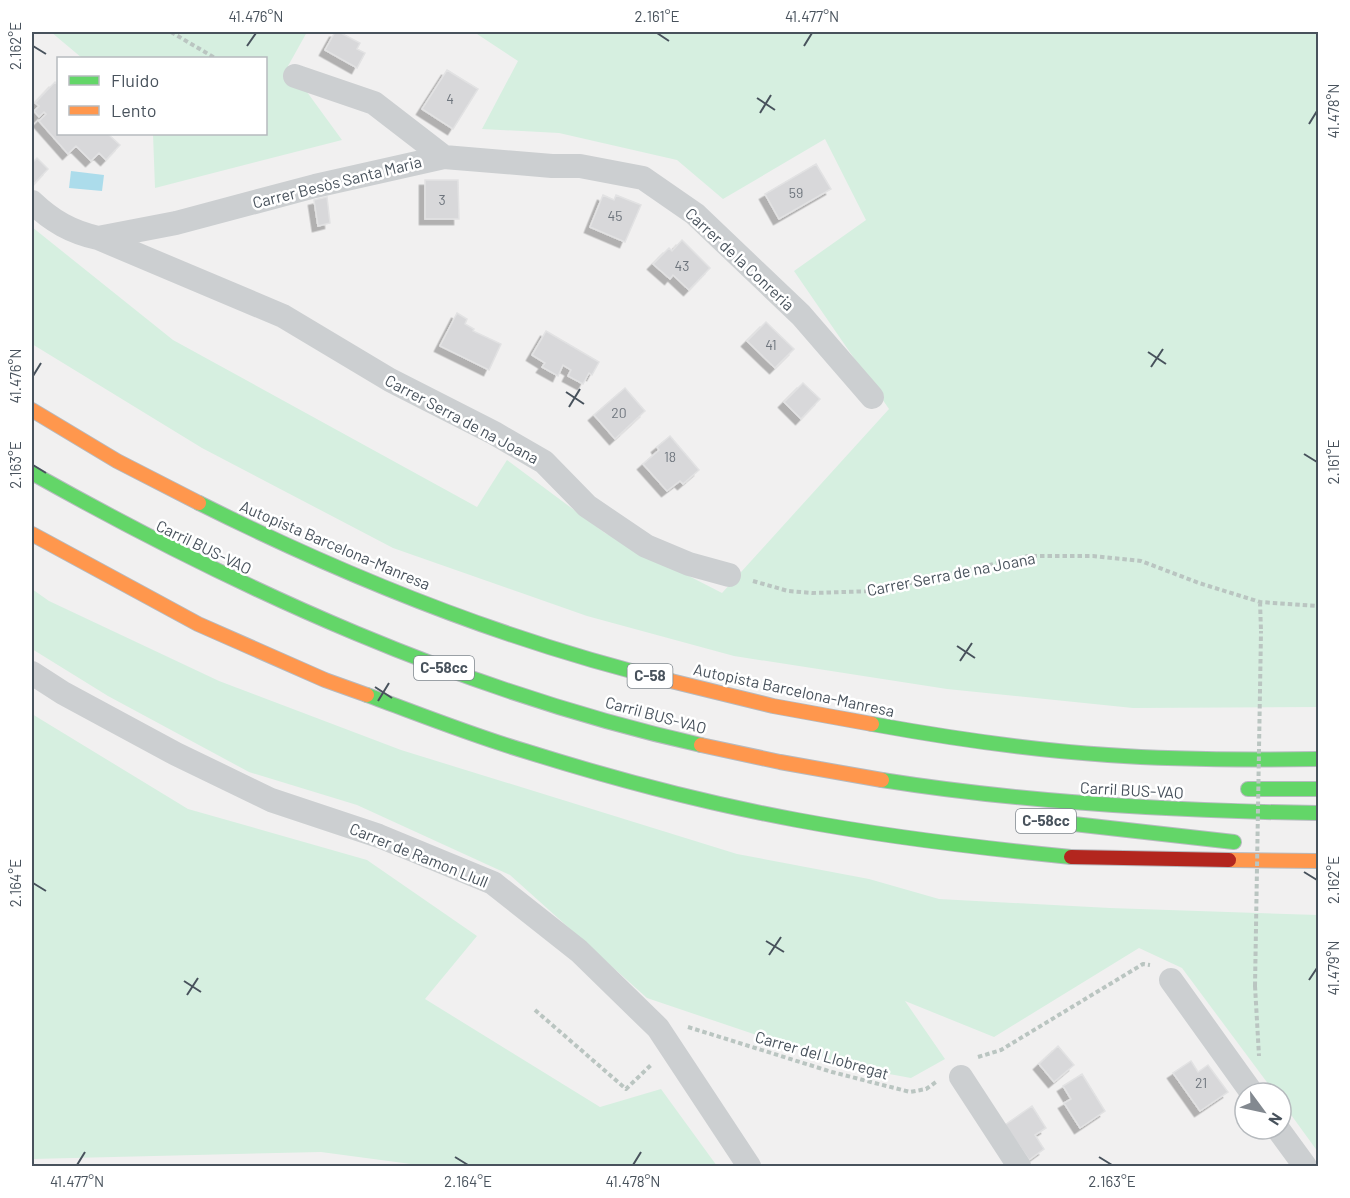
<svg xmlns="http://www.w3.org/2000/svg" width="1350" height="1198" viewBox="0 0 1350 1198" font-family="Barlow,sans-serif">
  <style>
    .green { fill: #d6efe0 }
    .water { fill: #acdceb }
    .building { fill: #d8d8da; stroke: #e2e2e3; stroke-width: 1.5; filter: url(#shadow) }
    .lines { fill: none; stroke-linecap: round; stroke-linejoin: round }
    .fast-casing { stroke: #b6babf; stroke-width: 16 }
    .slow-casing { stroke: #b6babf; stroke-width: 16 }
    .jam-casing { stroke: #b6babf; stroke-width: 16 }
    .path { stroke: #bac5c1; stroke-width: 4; stroke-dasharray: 4.5 3; stroke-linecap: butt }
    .street { stroke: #cccfd1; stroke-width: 24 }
    .fast { stroke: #63d668; stroke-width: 14 }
    .slow { stroke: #ff974d; stroke-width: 14 }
    .jam { stroke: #b3261e; stroke-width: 14 }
    .path-bridge { stroke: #bac5c1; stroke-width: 4; stroke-dasharray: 4.5 3; stroke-linecap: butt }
    .ticks { fill: none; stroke: #48525c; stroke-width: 2 }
    .labels { text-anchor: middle; stroke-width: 5; stroke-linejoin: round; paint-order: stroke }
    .number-label { font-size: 14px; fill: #6e757d }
    .shield { fill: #fff; stroke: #7f868d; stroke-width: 1.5 }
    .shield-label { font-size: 15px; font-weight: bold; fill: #48525c }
    .street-label { font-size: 16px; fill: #48525c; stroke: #fff }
    .neatline { fill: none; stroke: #48525c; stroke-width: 2 }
    .ticks-label { font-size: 15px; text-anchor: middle; fill: #48525c }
  </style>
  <defs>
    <filter id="shadow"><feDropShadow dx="-5.5" dy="5.5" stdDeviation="0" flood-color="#0004"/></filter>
  </defs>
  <rect width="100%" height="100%" fill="#f1f0f0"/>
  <path class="green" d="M51,32h256l-19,34 54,74 -187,48 -2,-54h113v-76h-184z
    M474,32h844v675l-185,1 -186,-19 -213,-33 -147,-40 -194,-68 -191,-100 -170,-104v-117l141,113 304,167 30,-47 98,73 117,60 167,-184 -95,-138 72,-51 -41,-81 -102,60 -46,-39 -118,-27 -77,-4 36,-68z
    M32,589l17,12 170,80 182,69 336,104 132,25 70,20 171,9 208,7v237l-37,-51v-8h-6l-93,-125 -43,-20 -145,89 -89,-36 40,58 -34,19 -60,-11 -204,-69 -137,-123 -153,-70 -108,-33 -141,-76 -76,-47z
    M32,714l156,95 179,51 110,76 -52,63 175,108 61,-18 56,77h-291l-105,-14 -289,7z"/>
  <path class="water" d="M71,171l33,4 -2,16 -33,-3z"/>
  <path class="building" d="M335,32h4l21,11 -3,6 8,4 -8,15 -32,-18z
    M447,70l31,19 -25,40 -31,-20z
    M55,82l3,3v49h50l12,11 -14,15 -7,-7 -8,8 -15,-15 -8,8 -29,-33 7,-7 -2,-2 -5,5 -5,-6 5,-5 -4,-3z
    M37,158l11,11 -16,17v-23z
    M816,164l15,25 -52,30 -14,-25z
    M425,180h33l1,39h-34z
    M603,195l11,5 2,-5 25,10 -16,37 -35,-15z
    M327,197l3,26 -12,3 -4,-26z
    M682,240l28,28 -21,22 -16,-15 -3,4 -17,-15 16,-16 3,3z
    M457,313l10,6 -2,5 9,5 -1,2 28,13 -12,26 -49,-24z
    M766,322l28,27 -19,19 -28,-27z
    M546,331l53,31 -7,13 -3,-2 -6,11 -15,-8 3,-6 -8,-5 -5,11 -16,-9 3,-4 -13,-8z
    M803,383l17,16 -19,20 -17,-17z
    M625,388l20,23 -30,28 -21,-24z
    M670,436l29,34 -16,14 -3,-3 -13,10 -24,-27 16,-14 -2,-3z
    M1058,1046l16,19 -20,17 -15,-18z
    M1191,1061l7,11 10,-7 20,27 -28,19 -27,-38z
    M1082,1074l23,37 -25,17 -16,-25 7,-4 -8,-13z
    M1032,1106l14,22 -11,7 9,14 -15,11 -24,-35z"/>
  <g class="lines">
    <g class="fast-casing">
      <path id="fast" d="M32,473c210,118 432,219 669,272
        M199,503c150,75 309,139 472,178
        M367,695c52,19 104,40 158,56 89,28 180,52 272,69 91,17 183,28 274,37
        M872,724c77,14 157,26 236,31 70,5 140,5 210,4
        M882,780c145,23 290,31 436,33
        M1248,789h70
        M1056,822l178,20"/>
    </g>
    <g class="slow-casing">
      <path id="slow" d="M32,410l85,51 82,42
        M32,534l166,90 127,56 42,15
        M671,681l102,25 99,18
        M701,745l79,17 102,18
        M1229,860l89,1"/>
    </g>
    <g class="jam-casing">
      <path id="jam" d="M1071,857l158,3"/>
    </g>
    <path class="path" d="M171,32l44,26
      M753,581l35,10 24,2 64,-2 152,-35h65l48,5 58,22 61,19 58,4
      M1260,602l1,29
      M1255,986l4,70
      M535,1010l91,79 26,-25
      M688,1027l144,45 78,20 16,-3 10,-7
      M978,1057l23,-7 142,-86 7,1"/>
    <path class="street" d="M295,76l79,27 70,54
      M32,202c20,19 39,30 66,36l185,78 107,64 104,53 50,29 43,44 59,40 43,18 40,11
      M98,238l78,-15 139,-37 129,-29 108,9h28l63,12 52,36 106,101 71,82
      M32,673l31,20 113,61 95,46 108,36 114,47 86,68 79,77 91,138
      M1171,980l81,113
      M961,1077l58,89
      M1278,1129l27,37"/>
    <use href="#fast" class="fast"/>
    <use href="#slow" class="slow"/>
    <use href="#jam" class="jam"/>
    <path class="path-bridge" d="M1255,986l6,-355"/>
  </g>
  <path class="ticks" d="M657,33l12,8M33,46l13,8M247,46l9,-13M804,46l8,-13M757,98l18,12M760,113l11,-18M1309,124l8,-13M1148,352l18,12M1151,367l12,-18M33,376l8,-13M566,392l18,12M569,407l11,-18M1304,454l13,8M33,465l13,8M957,646l18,12M960,661l12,-18M375,687l17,11M378,701l11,-18M1304,872l13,8M33,883l13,8M766,941l18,11M769,955l12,-18M1309,980l8,-12M184,981l17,11M187,995l11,-17M455,1157l13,8M1099,1157l13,8M77,1165l8,-13M633,1165l8,-13"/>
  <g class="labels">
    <g class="number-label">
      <text x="450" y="104">4</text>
      <text x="796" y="198">59</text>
      <text x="442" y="205">3</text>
      <text x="615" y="221">45</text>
      <text x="682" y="271">43</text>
      <text x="771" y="350">41</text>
      <text x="619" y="418">20</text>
      <text x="670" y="462">18</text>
      <text x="1201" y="1088">21</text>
    </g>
    <g class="shield">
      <rect x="414" y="656" width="60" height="24" rx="4.5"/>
      <rect x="627.5" y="664" width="45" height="24" rx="4.5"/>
      <rect x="1016" y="809" width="60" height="24" rx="4.5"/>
    </g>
    <g class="shield-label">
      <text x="444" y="673">C-58cc</text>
      <text x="650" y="681">C-58</text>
      <text x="1046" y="826">C-58cc</text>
    </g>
    <g class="street-label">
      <text transform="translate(337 182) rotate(-14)" y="6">Carrer Besòs Santa Maria</text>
      <text transform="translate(740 259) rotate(43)" y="6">Carrer de la Conreria</text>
      <text transform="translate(462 419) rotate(28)" y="6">Carrer Serra de na Joana</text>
      <text transform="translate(335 545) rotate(23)" y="6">Autopista Barcelona-Manresa</text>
      <text transform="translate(204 547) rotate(26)" y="6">Carril BUS-VAO</text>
      <text transform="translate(951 574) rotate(-11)" y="6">Carrer Serra de na Joana</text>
      <text transform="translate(794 690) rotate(12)" y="6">Autopista Barcelona-Manresa</text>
      <text transform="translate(656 715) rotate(15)" y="6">Carril BUS-VAO</text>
      <text transform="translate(1132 790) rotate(3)" y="6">Carril BUS-VAO</text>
      <text transform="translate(419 855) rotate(22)" y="6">Carrer de Ramon Llull</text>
      <text transform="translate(822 1055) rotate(16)" y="6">Carrer del Llobregat</text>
    </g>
  </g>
  <rect width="1350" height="1198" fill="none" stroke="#ffffff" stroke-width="66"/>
  <rect x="57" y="57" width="210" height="78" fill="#ffffff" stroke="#b6babe" stroke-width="1.5"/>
  <rect x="69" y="76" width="30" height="9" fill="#63d668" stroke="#b6babe" stroke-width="1.5"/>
  <text x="111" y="87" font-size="18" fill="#48525c">Fluido</text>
  <rect x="69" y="106" width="30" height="9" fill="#ff974d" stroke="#b6babe" stroke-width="1.5"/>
  <text x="111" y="117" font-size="18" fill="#48525c">Lento</text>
  <g transform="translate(1263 1111) rotate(123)"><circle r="28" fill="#ffffff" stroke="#b6babe" stroke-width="1.5"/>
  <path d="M0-4.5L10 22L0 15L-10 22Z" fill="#838990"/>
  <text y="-9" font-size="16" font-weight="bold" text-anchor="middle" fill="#48525c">N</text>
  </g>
  <rect x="33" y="33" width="1284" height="1132" class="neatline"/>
  <g class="ticks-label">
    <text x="256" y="22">41.476°N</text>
    <text x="657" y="22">2.161°E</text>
    <text x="812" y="22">41.477°N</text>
    <text transform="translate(16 46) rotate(-90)" y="5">2.162°E</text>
    <text transform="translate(1334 111) rotate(-90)" y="5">41.478°N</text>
    <text transform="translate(16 376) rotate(-90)" y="5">41.476°N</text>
    <text transform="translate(1334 462) rotate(-90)" y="5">2.161°E</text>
    <text transform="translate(16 465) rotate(-90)" y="5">2.163°E</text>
    <text transform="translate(1334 880) rotate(-90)" y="5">2.162°E</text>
    <text transform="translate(16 883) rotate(-90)" y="5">2.164°E</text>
    <text transform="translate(1334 968) rotate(-90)" y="5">41.479°N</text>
    <text x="77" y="1187">41.477°N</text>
    <text x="468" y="1187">2.164°E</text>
    <text x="633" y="1187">41.478°N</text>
    <text x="1112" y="1187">2.163°E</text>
  </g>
</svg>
